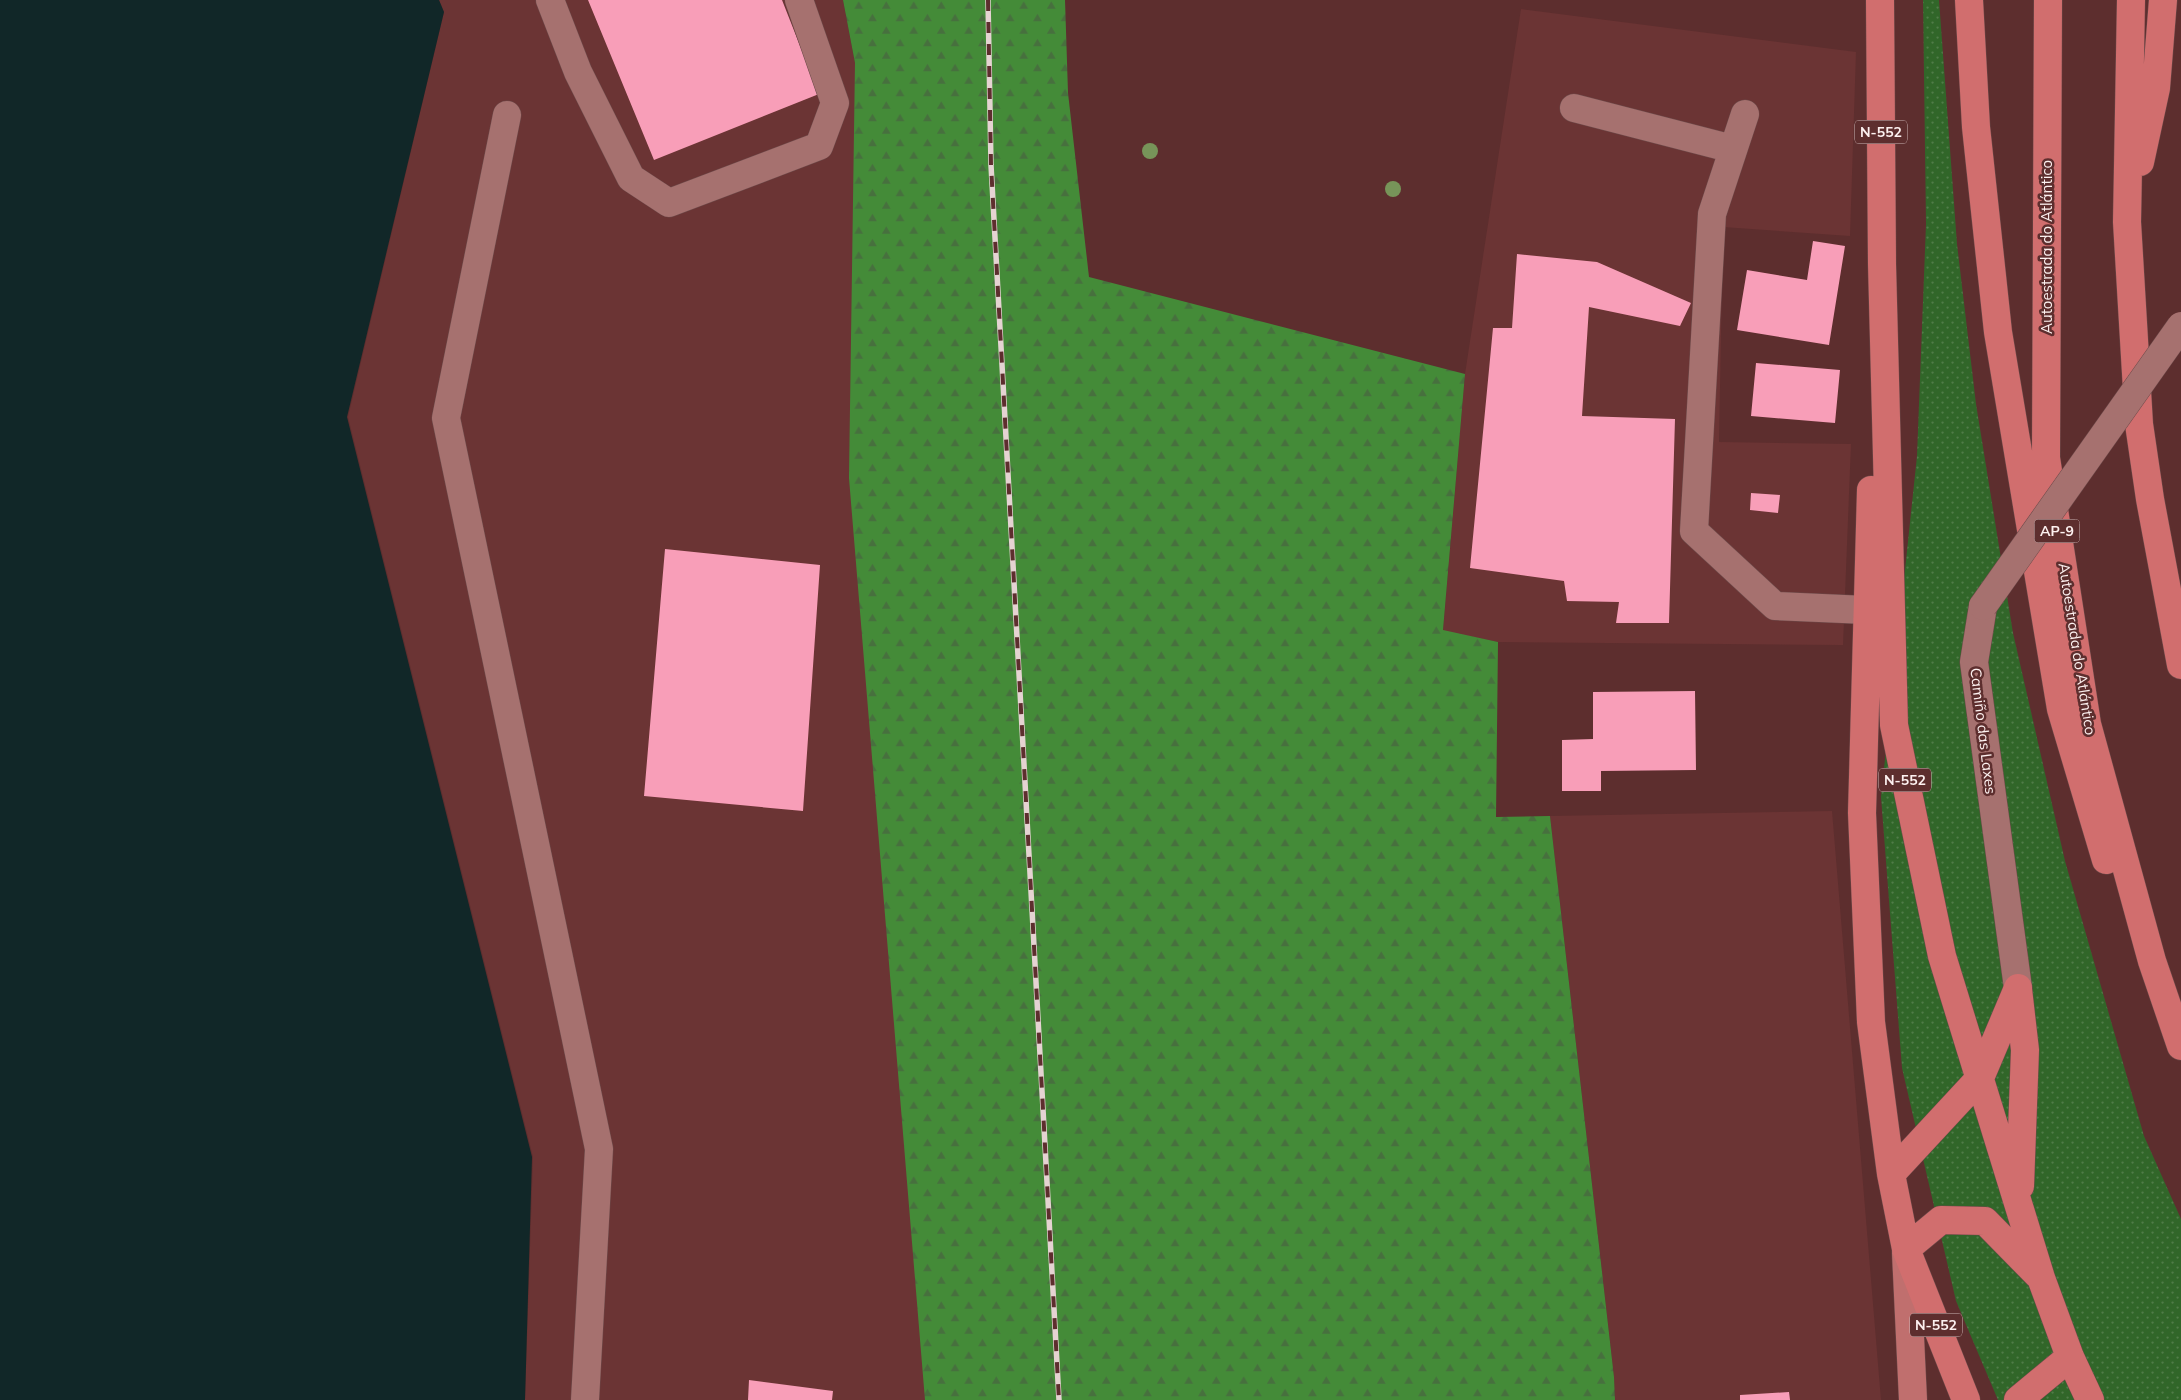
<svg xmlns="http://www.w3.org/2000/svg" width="2181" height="1400" viewBox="0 0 2181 1400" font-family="Mulish,sans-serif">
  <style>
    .built { fill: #6b3434 }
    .grass { fill: url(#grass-dots) }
    .forest { fill: url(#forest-firs) }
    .water { fill: #112728 }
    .building { fill: #f89eb8 }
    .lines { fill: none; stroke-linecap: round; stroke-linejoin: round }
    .minor-casing { stroke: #6d4a4a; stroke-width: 29 }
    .major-casing { stroke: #6d4a4a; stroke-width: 29 }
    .highway-casing { stroke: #6d4a4a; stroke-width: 29 }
    .minor { stroke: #a6716f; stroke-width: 28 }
    .major { stroke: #c06f6e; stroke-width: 28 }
    .highway { stroke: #d16e6e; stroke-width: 28 }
    .rail-casing { stroke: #e5d3d2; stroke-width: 5.5 }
    .rail { stroke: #5d2e2e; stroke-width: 4; stroke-dasharray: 11; stroke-linecap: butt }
    .minor-bridge-casing { stroke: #6d4a4a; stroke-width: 29; stroke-linecap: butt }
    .minor-bridge { stroke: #a6716f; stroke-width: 28 }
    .tree { fill: #779459 }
    .labels { text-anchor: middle; stroke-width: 5; stroke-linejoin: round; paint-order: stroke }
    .shield { fill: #5d2e2e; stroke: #cdb6b6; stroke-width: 1 }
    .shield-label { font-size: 14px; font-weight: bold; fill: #fdf1f0 }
    .street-label { font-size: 15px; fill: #fdf1f0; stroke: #5d2e2e }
  </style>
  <defs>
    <pattern id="grass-dots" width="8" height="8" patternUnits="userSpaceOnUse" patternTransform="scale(1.25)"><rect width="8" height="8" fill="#316629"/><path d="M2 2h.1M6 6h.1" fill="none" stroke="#507c48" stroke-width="1.8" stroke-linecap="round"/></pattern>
    <pattern id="forest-firs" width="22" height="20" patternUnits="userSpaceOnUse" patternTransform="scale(1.25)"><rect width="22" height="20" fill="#448b38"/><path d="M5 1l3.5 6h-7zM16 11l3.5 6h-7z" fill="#47703e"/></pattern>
  </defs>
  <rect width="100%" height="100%" fill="#5d2e2e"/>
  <path class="built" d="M439,0h404l12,63 71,1337h-401l8,-243 -185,-740 96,-405z
    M1521,9l335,43 -6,184 -127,-9 -4,215 132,2 -8,201 -345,-3 -55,-11 22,-257z
    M1832,811l49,589h-266l-1,-23 -64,-561z"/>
  <path class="grass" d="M1923,0h16l18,244 19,160 37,229 52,228 79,275 37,83v181h-183l-42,-99 -54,-233 -21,-271 36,-341 9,-232z"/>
  <path class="forest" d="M843,0h222l3,93 21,184 376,97 -22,256 55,12 -2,175 54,-1 64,561 1,23h-690l-76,-922 6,-415z"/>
  <path class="water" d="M0,0h439l5,12 -97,405 185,740 -7,243h-525z"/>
  <path class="building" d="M588,0h194l37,94 -165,66z
    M1813,241l32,5 -16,99 -92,-15 10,-60 60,10z
    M1517,254l80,8 94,41 -11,23 -91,-19 -7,109 93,3 -6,204h-53l3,-21 -52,-1 -3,-20 -94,-13 23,-240h19z
    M1756,363l84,7 -5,53 -84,-7z
    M1751,493l29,2 -2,18 -28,-3z
    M665,549l155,16 -17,246 -159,-15z
    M1695,691l1,79 -95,1v20h-39v-51l31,-1v-47z
    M749,1380l84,11 -1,9h-84z
    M1789,1392l1,8h-50v-5z"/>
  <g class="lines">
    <g class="minor-casing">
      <path id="minor" d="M550,0l28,72 53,106 38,25 150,-57 16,-43 -36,-103
        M1574,108l159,41
        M1745,114l-33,100 -18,317 81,75 91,4
        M507,115l-61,303 153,731 -14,251
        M1983,606l-9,56 44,326"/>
    </g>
    <g class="major-casing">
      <path id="major" d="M1906,1253l7,147"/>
    </g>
    <g class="highway-casing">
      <path id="highway" d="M1880,0l2,264 12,461 48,231 99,322 29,79 20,43
        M1969,0l7,127 22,205 63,377 45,151
        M2048,0l-2,458 41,266 65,237 29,85
        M2131,0l-4,222 12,202 11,75 31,166
        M2140,162l16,-74 7,-88
        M1871,490l-9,323 9,209 20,152 15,75 60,151
        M2018,989l7,61 -5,136
        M1891,1174l89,-96 38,-90
        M1906,1249l35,-29 44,1 53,54
        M2018,1400l52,-43"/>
    </g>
    <use href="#minor" class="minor"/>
    <use href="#major" class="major"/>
    <use href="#highway" class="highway"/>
    <g class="rail-casing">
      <path id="rail" d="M988,0l3,165 68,1235"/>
    </g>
    <use href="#rail" class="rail"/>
    <g class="minor-bridge-casing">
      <path id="minor-bridge" d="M1983,606l198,-280"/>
    </g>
    <use href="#minor-bridge" class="minor-bridge"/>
  </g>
  <g class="tree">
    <circle cx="1150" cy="151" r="8"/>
    <circle cx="1393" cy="189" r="8"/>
  </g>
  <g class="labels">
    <g class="shield">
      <rect x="1855" y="120.5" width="52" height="23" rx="4"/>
      <rect x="2034.5" y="519.5" width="45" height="23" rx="4"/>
      <rect x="1879" y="768.5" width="52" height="23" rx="4"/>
      <rect x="1910" y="1313.5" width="52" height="23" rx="4"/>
    </g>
    <g class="shield-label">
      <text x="1881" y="137">N-552</text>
      <text x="2057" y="536">AP-9</text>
      <text x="1905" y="785">N-552</text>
      <text x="1936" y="1330">N-552</text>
    </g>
    <g class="street-label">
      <text transform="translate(2047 247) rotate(-90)" y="5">Autoestrada do Atlántico</text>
      <text transform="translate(2077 649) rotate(81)" y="5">Autoestrada do Atlántico</text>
      <text transform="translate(1983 731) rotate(83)" y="5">Camiño das Laxes</text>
    </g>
  </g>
</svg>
